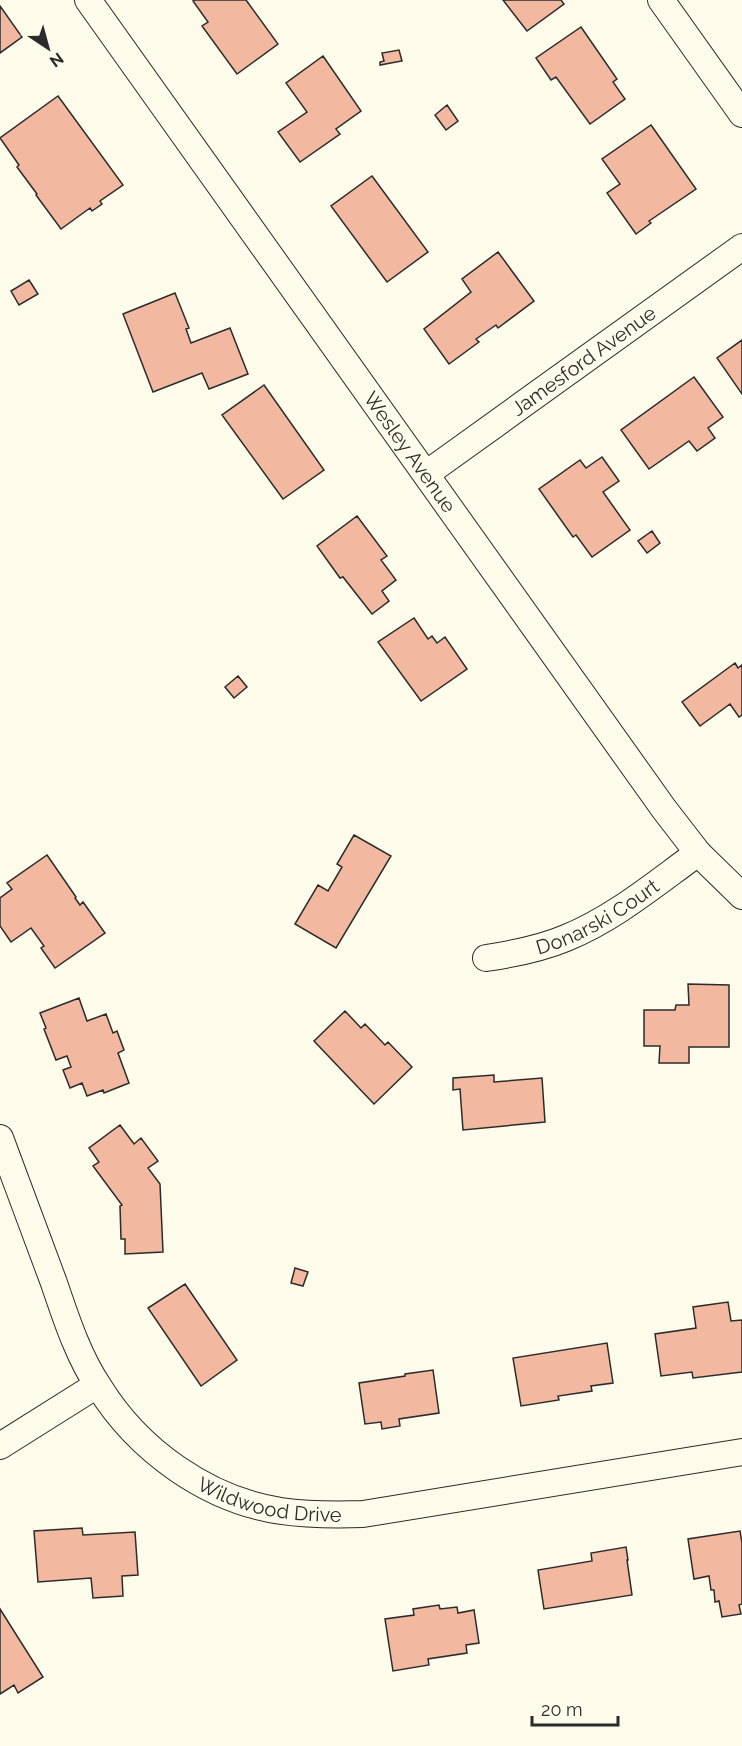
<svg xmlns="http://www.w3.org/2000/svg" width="742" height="1746" viewBox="0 0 742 1746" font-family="Raleway,sans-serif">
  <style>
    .building { fill: #f2b8a0; stroke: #2b2b2b; stroke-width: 1.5 }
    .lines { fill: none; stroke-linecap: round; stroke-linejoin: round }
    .street-casing { stroke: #2b2b2b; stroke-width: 28 }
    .street { stroke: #fdfbea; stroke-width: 26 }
    .labels { text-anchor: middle; stroke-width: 4.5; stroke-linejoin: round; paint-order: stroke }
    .street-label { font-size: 20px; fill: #2b2b2b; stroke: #fdfbea }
  </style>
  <rect width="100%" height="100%" fill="#fdfbea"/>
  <path class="building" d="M195,0h51l32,44 -41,30 -35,-48 6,-4 -15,-21z
    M503,0h58l3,4 -37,27z
    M0,6l22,31 -22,16z
    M581,27l36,52 -4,3 12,17 -35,25 -34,-47 -5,3 -15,-22z
    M399,50l3,11 -22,4v-3l4,-1 -2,-8z
    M323,56l38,55 -25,18 4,5 -40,28 -22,-30 29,-20 -21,-29z
    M58,96l65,89 -23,16 2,3 -10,7 -2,-3 -29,21 -25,-34 1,-1 -20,-27 2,-2 -19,-27z
    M447,105l11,16 -12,9 -11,-15z
    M651,125l45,64 -47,32 2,2 -15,11 -29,-41 13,-9 -18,-25z
    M372,176l56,76 -41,30 -56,-76z
    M498,252l36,49 -36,27 -2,-3 -20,14 3,3 -30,22 -25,-35 47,-37 -9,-13z
    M29,280l9,14 -19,11 -8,-14z
    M175,293l14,35 -3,1 5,14 39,-15 18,46 -39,15 -7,-16 -49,19 -30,-78z
    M742,340v54l-25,-36z
    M694,377l29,40 -15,11 7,10 -18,13 -8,-10 -40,28 -28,-39z
    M264,385l60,85 -41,29 -61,-84z
    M602,457l17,24 -16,11 27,38 -38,27 -16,-22 -3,2 -34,-48 41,-29 6,8z
    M357,516l30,40 -6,4 15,20 -14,11 7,10 -17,13 -29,-37 -3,1 -23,-32z
    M652,531l8,12 -13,10 -9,-12z
    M414,618l14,21 4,-3 5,7 8,-6 22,32 -46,32 -43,-59z
    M735,663l3,5 4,-3v50l-3,2 -9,-13 -30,22 -18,-24z
    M238,676l9,11 -13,11 -9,-11z
    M354,835l37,21 -55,92 -41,-24 23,-39 10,6 14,-24 -5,-3z
    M47,855l29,42 -1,1 5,7 3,-3 22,31 -50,35 -14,-20 3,-2 -13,-18 -20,14 -11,-16v-28l12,-9 -5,-6z
    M688,984l41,1v62h-40v16h-30l1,-17h-16v-36h31l1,-5h13z
    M79,998l8,23 19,-7 7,19 4,-2 7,19 -6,3 11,30 -25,10 -1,-3 -16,6 -5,-13 -12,5 -7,-18 8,-3 -4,-11 -11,4 -12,-31 2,-1 -6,-15z
    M345,1011l16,17 4,-4 20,21 3,-3 24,25 -38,37 -60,-63z
    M494,1075v7l48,-4 3,44 -82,8 -3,-41 -7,1v-12z
    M120,1125l14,19 7,-6 17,23 -10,7 12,16 3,68 -38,2v-15h-4l-1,-33 2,-1 -29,-39 6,-4 -10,-14z
    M295,1268l13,4 -5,14 -12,-3z
    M185,1284l52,76 -36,26 -53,-78z
    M728,1302l3,19 11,-1v52l-49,6 -1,-6 -31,4 -6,-42 41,-6 -3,-21z
    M607,1343l6,40 -22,3 1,5 -34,5 1,4 -38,6 -8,-48z
    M433,1370l6,43 -40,6 1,7 -18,3 -1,-7 -16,2 -6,-41 46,-7v-2z
    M82,1528l1,7 52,-3 3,43 -16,1 1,20 -30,2 -2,-20 -53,4 -4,-51z
    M740,1531l2,12v61l-3,1 2,9 -19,3 -3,-16 -4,1 -1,-12h-3l-2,-14 -15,3 -6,-40z
    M626,1547l2,13h-1l5,35 -88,14 -6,-39 54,-9 -1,-8z
    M439,1605l1,4 17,-2 1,6 16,-3 5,33 -13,2 1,8 -39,6 1,6 -36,6 -8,-52 29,-4 -1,-6z
    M0,1609l43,68 -25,16 -4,-8 -14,9z"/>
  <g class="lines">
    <g class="street-casing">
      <g id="street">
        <path id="s1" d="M88,0l576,809 34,44 44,43"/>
        <path d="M661,0l81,114"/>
        <path id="s2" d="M426,474l316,-227"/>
        <path id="s3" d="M486,958c27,-4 54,-9 80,-20 49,-20 90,-55 132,-85"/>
        <path id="s4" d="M0,1138c18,49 36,97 54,145 12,35 24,73 45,104 39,63 108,113 182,124 28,4 54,4 82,3l379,-62"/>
        <path d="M0,1446l97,-61"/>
      </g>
    </g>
    <use href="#street" class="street"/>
  </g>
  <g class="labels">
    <g class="street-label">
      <text dy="7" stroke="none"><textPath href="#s2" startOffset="194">Jamesford Avenue</textPath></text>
      <text dy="7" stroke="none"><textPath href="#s1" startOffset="555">Wesley Avenue</textPath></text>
      <text dy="7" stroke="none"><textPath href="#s3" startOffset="120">Donarski Court</textPath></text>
      <text dy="7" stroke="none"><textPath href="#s4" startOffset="482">Wildwood Drive</textPath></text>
    </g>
  </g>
  <g transform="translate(48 48) rotate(144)" stroke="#fdfbea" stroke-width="4.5" paint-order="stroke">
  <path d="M0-4.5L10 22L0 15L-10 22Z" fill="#2b2b2b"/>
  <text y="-9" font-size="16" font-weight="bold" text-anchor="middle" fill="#2b2b2b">N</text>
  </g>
  <path d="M532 1716v9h86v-9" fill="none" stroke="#2b2b2b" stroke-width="3"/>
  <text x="541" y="1716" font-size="18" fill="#2b2b2b" stroke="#fdfbea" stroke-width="4.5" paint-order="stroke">20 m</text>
</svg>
